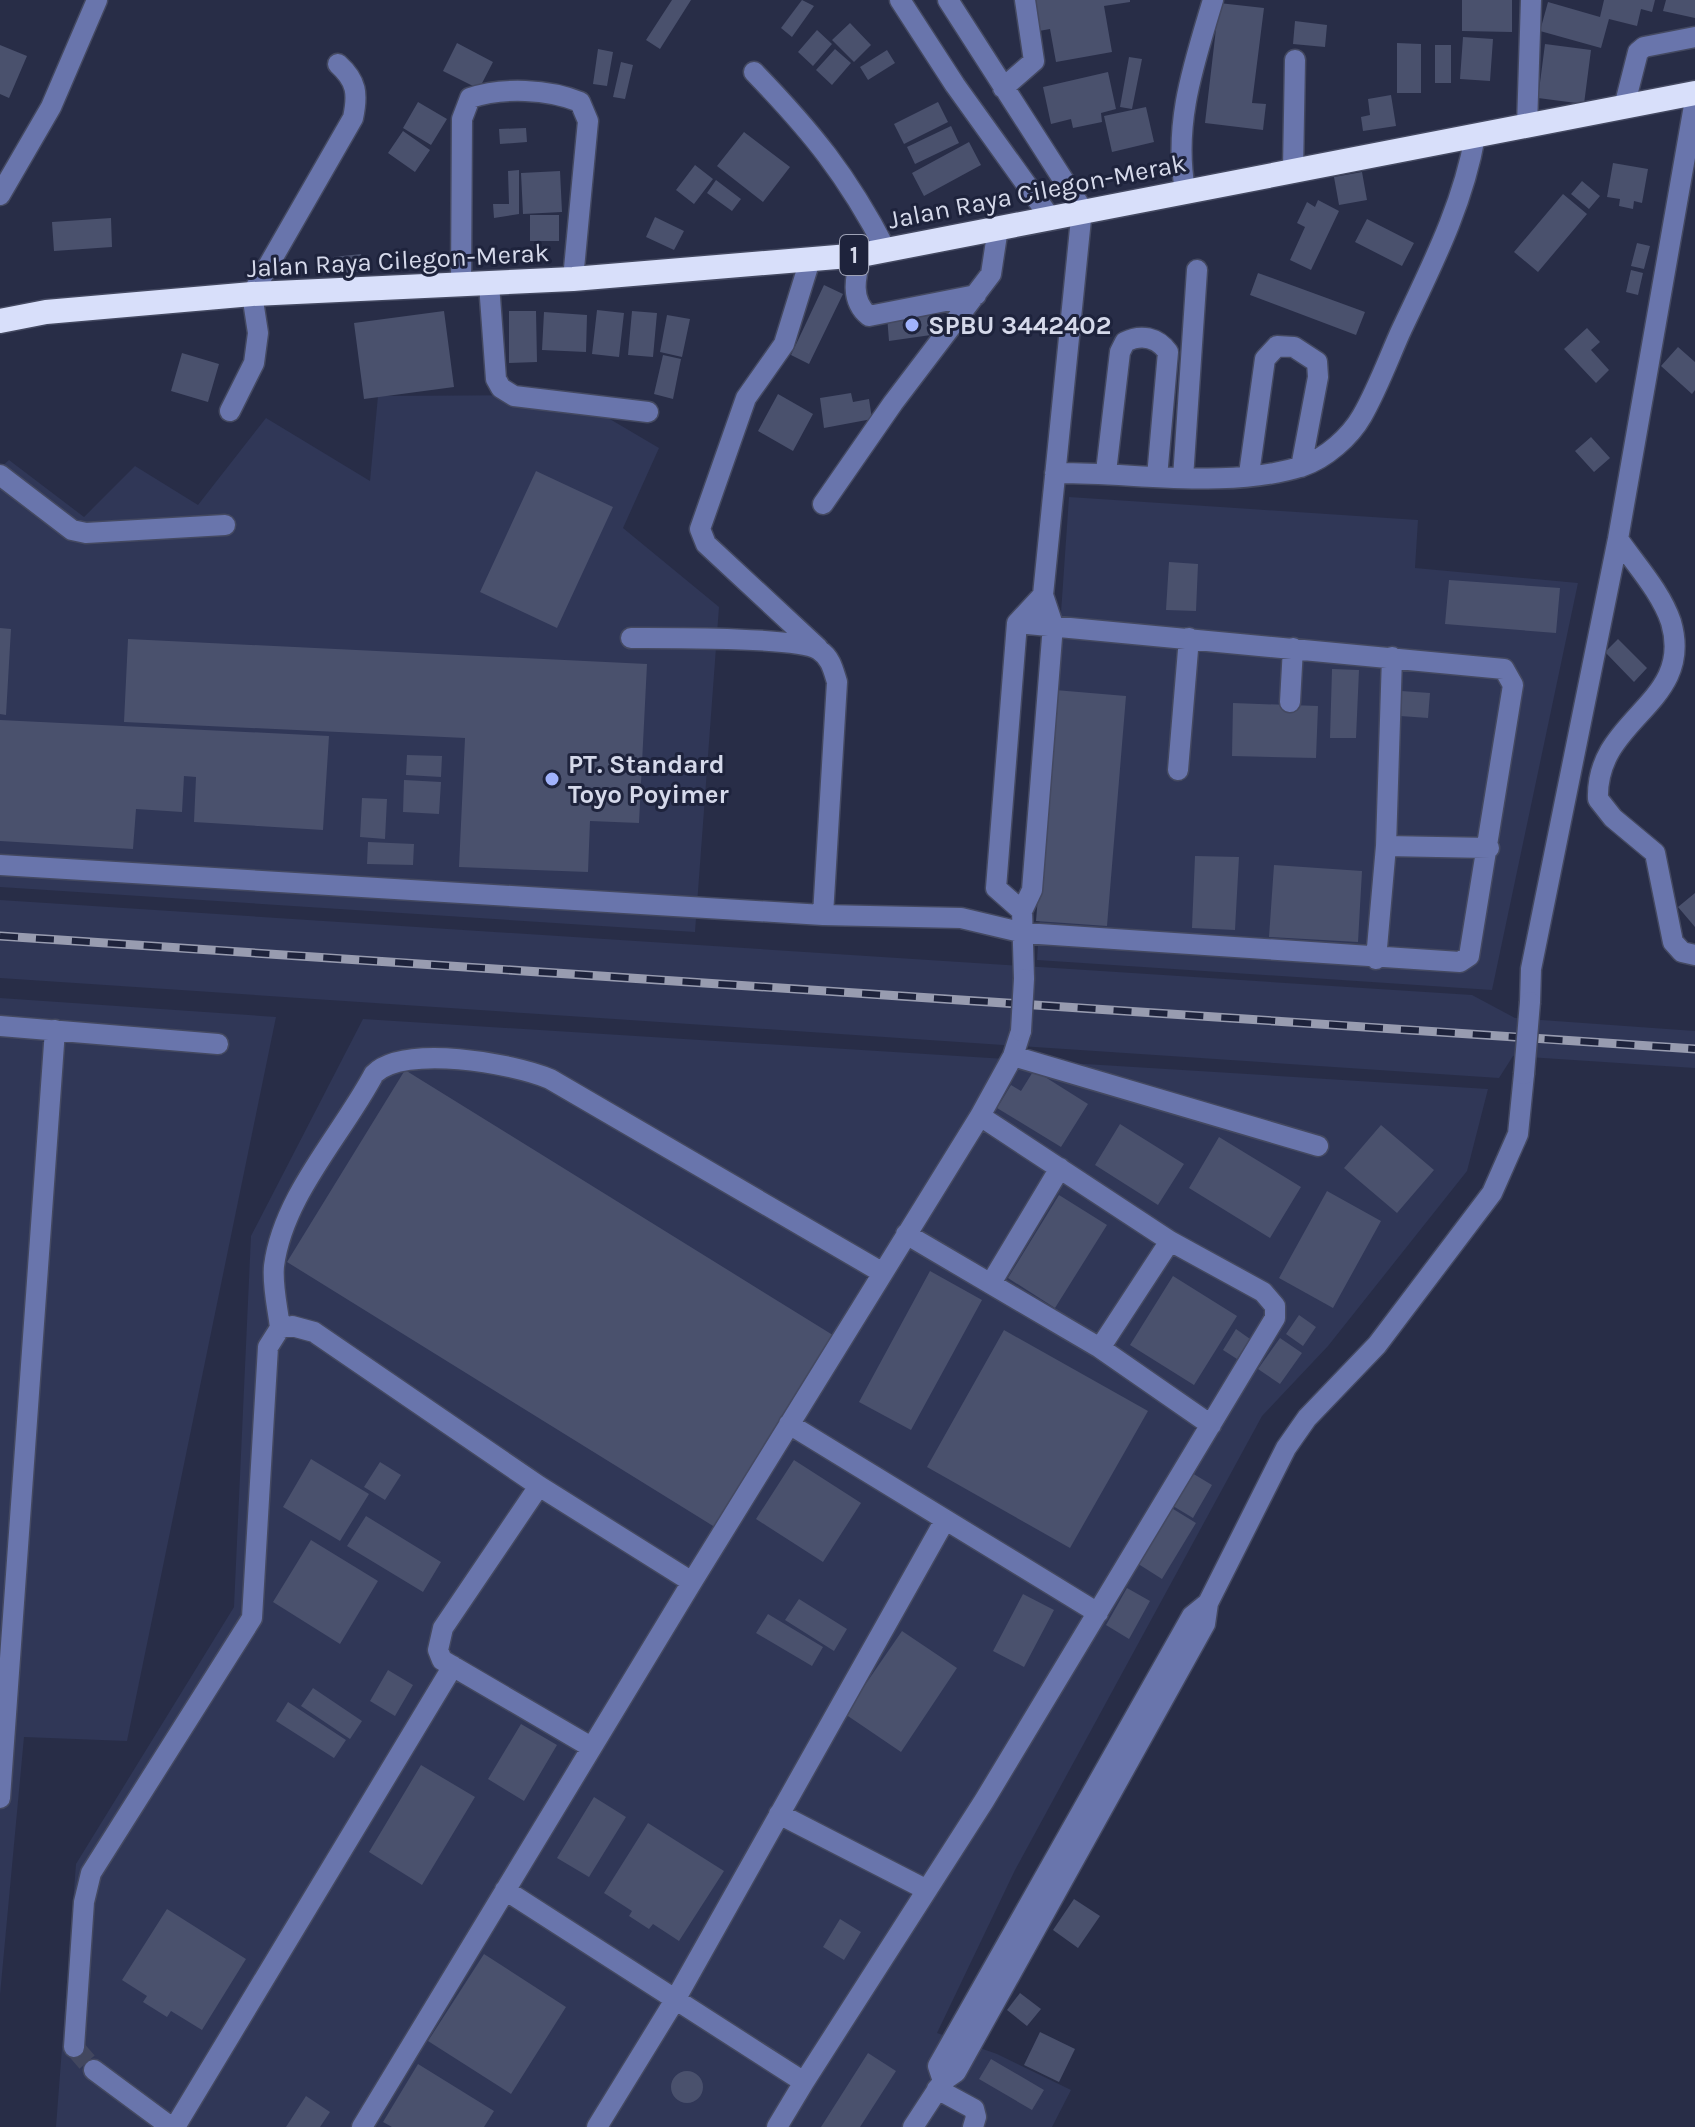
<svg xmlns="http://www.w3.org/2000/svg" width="1695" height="2127" viewBox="0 0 1695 2127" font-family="Karla,sans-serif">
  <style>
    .built { fill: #303757 }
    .building { fill: #4a516d }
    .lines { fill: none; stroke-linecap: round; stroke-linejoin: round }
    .minor-tunnel { stroke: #42475f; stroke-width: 20; stroke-dasharray: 20 10; stroke-linecap: butt }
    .minor-casing { stroke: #444961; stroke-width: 23 }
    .highway-casing { stroke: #444961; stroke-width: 27 }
    .minor { stroke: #6975ac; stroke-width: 20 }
    .highway { stroke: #d8dffa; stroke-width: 24 }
    .rail-casing { stroke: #989cb0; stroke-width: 9 }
    .rail { stroke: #1e233c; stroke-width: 6; stroke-dasharray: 18; stroke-linecap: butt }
    .minor-bridge-casing { stroke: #444961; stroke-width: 23; stroke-linecap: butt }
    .minor-bridge { stroke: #6975ac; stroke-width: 20 }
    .poi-dot { fill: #a1b3fd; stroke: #1e233c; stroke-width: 3 }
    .labels { text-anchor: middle; stroke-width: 6; stroke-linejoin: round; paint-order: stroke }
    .shield { fill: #1e233c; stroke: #9ea2b6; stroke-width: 2 }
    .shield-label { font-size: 24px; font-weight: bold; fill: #d5d9ea }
    .street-label { font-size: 26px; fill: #d5d9ea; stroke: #1e233c }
    .poi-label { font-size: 26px; font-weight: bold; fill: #d5d9ea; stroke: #1e233c; text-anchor: start }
  </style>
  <rect width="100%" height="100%" fill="#282d47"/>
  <path class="built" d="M569,395l90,53 -36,80 96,79 -24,325 -695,-45v-419l9,-8 75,57 51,-51 63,39 68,-87 104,63 8,-85z
    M1069,497l349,23 -3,48 163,15 -86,407 -455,-30z
    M0,900l1472,95 43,23 180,13v37l-182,-12 -14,22 -1499,-100z
    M0,998l276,19 -149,724 -103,-4 -24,258z
    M363,1019l1125,70 -21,82 -139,175 -66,70 -247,454 -78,163 60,21 74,36 -19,37h-996l20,-263 158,-257 17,-371z"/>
  <path class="building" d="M672,0h19l-31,49 -14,-9z
    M802,0l12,6 -22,31 -11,-9z
    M1034,0h96v2l-26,4 8,46 -56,10 -6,-33 -11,2z
    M1462,0h50v32l-50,-1z
    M1604,0h51l-3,12 -11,-3 -4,17 -28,-7 -8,29 -61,-17 8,-29 52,15z
    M1666,0h29v18l-32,-7z
    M1219,3l45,5 -12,95 14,1 -3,26 -58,-7z
    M1295,21l32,4 -2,22 -32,-3z
    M850,23l21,22 -17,17 -22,-22z
    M817,30l15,14 -19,22 -15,-14z
    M1463,37l30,2 -3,42 -30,-2z
    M457,43l36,19 -14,27 -36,-18z
    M1397,43l24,1v49h-24z
    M1545,44l46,6 -7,54 -46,-6z
    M0,45l27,11 -18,42 -9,-4z
    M1435,45h16v38h-16z
    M598,49l15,3 -6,34 -14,-2z
    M835,49l16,14 -19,22 -16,-15z
    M887,50l8,13 -27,17 -8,-13z
    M1129,57l13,2 -10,50 -12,-2z
    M621,62l12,3 -8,34 -12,-2z
    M1108,72l8,37 -15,4 1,9 -29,6 -2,-9 -20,5 -8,-37z
    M1391,95l5,31 -33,5 -2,-14 9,-2 -2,-16z
    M418,102l29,17 -16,26 -28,-17z
    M938,102l10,20 -44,22 -10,-20z
    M1146,107l8,35 -42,10 -8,-36z
    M951,126l8,17 -44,21 -8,-17z
    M526,128l1,14 -27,2 -1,-15z
    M403,131l27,19 -15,22 -27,-19z
    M744,132l46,35 -27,35 -46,-36z
    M969,142l12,23 -57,31 -12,-23z
    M1613,163l35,6 -6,34 -8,-2 -1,8 -14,-3 1,-7 -13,-2z
    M695,165l18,14 -19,25 -18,-14z
    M519,170v44l-25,4 -1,-14h16l-1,-33z
    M560,171l2,41 -39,2 -2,-41z
    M1362,172l5,28 -28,5 -5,-28z
    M716,180l25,19 -9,12 -25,-18z
    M1582,181l18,15 -11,13 -18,-15z
    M1563,194l24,20 -49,58 -24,-20z
    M1318,200l21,11 -28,59 -21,-10 15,-33 -8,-4 10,-21 8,5z
    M530,215h29v26h-29z
    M655,217l29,14 -10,19 -28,-13z
    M111,218l1,29 -58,4 -2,-29z
    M1367,219l47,24 -12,23 -47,-24z
    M1637,243l13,3 -6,23 -13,-3z
    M361,254l3,17 -29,3 -2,-17z
    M1631,270l12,3 -5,22 -12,-3z
    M1258,273l107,39 -9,23 -106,-40z
    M824,285l19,9 -34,70 -18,-9z
    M933,308l5,26 -49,7 -2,-25z
    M597,310l27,3 -5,44 -27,-3z
    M444,311l10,76 -90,12 -10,-76z
    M509,311h27l1,51 -28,1z
    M632,311l25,2 -4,44 -25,-2z
    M544,312l43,3 -1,37 -44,-2z
    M667,315l23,4 -8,38 -22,-5z
    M1587,328l13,14 -9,8 18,20 -13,13 -32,-34z
    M1678,347l17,15v28l-3,4 -31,-28z
    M182,353l37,11 -11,38 -37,-11z
    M663,355l18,4 -8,40 -19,-5z
    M851,393l2,9 16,-3 3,20 -48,9 -4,-30z
    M778,394l35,20 -20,37 -35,-20z
    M1591,437l19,21 -16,14 -19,-21z
    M536,471l77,36 -56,121 -77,-36z
    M1169,562l29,2 -2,47 -30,-1z
    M1449,580l111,8 -4,45 -111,-9z
    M0,628l11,1 -5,86 -6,-1z
    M128,639l519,25 -8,159 -49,-2 -2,51 -129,-5 6,-129 -341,-16z
    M1618,639l29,29 -13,14 -29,-30z
    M1332,669l27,1 -3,68h-26z
    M1055,690l71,6 -19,230 -71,-5z
    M1401,691l29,2 -2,25 -28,-2z
    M1233,703l85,3 -2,52 -84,-2z
    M0,720l329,16 -6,94 -129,-8 2,-45 -12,-1 -2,36 -46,-3 -3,40 -133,-8z
    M407,755l35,1 -1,21 -35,-2z
    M404,780l37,2 -2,32 -36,-2z
    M362,798l25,1 -2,40 -25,-2z
    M368,842l46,2 -1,21 -46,-1z
    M1195,856l44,1 -4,73 -43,-2z
    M1274,865l88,6 -4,71 -89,-5z
    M1695,893v34l-17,-20z
    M405,1070l431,267 -118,192 -431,-267z
    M1034,1070l54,34 -27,43 -64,-39 14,-23 10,6z
    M1120,1124l64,40 -26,41 -63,-40z
    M1381,1125l53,45 -37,43 -53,-45z
    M1219,1137l82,50 -31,51 -81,-50z
    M1327,1191l54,30 -48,87 -54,-30z
    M1059,1195l48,30 -52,83 -47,-30z
    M930,1271l52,29 -71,130 -52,-28z
    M1173,1276l64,40 -43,69 -64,-40z
    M1299,1315l17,12 -13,19 -17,-12z
    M1236,1329l14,10 -13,20 -14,-9z
    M1004,1330l144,81 -78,137 -143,-81z
    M1280,1338l22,15 -22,31 -22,-15z
    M311,1459l58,35 -29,47 -57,-34z
    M794,1460l67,43 -38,59 -67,-43z
    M380,1462l21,13 -16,25 -21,-13z
    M1187,1470l25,15 -19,33 -25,-15z
    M1165,1504l31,19 -34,56 -30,-19z
    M366,1516l75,46 -18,30 -76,-46z
    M311,1540l67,41 -38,63 -67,-42z
    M1127,1588l23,13 -21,38 -23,-14z
    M1023,1594l31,16 -30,57 -31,-16z
    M799,1599l48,30 -13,22 -49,-31z
    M768,1614l55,33 -11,19 -56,-33z
    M902,1631l55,37 -56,84 -56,-38z
    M388,1670l25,15 -18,31 -25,-15z
    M313,1688l49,33 -12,18 -49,-33z
    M288,1702l58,38 -12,18 -58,-37z
    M521,1724l36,21 -33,56 -36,-22z
    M421,1765l54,32 -53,88 -53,-33z
    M594,1797l32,20 -37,60 -32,-19z
    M648,1823l76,48 -45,70 -26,-17 -4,5 -20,-13 3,-5 -28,-18z
    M1074,1899l26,17 -22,32 -25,-18z
    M167,1909l79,50 -44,71 -31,-19 -4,6 -24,-15 4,-6 -25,-16z
    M840,1919l21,13 -17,28 -21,-13z
    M484,1954l82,53 -55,87 -83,-53z
    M1020,1993l21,16 -14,17 -20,-16z
    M1040,2032l35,17 -16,33 -35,-17z
    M868,2053l28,18 -36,56h-39z
    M991,2059l53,31 -12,20 -53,-31z
    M418,2064l76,47 -10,16h-92l-9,-5z
    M671 2087a16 16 0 1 1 32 0a16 16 0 1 1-32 0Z
    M306,2096l24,16 -10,15h-34z"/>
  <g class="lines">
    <path class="minor-tunnel" d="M74,2047l20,23"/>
    <g class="minor-casing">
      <path id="minor" d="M900,0l55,85 94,131
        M948,0l134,209 -39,386 10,30 -21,265 -10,21 2,68
        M754,72c58,60 93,103 132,178
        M1003,88l31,-27 -9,-61
        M1624,107l14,-55 6,-5 51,-10
        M1527,126l4,-126
        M1293,169l2,-109
        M1185,190c-12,-67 9,-126 28,-190
        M0,195l51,-88 46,-107
        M861,255c-5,20 -12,45 8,61l107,-21
        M810,260l-26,84 -38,54 -46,131 6,15 112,104
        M489,284l7,95 5,9 13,8 134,16
        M461,286l1,-167 8,-21c33,-11 78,-9 110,4l8,19 -15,158
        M230,411l24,-48 4,-30 -6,-39 101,-176c5,-24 4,-37 -15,-54
        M1106,472l14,-120 5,-10c16,-8 32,-5 43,10l-11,125
        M1055,473c78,-1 173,17 248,-7 23,-8 47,-29 59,-50 15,-26 26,-56 38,-83 30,-64 63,-127 75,-197
        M1249,474l16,-115 12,-13 17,1 23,15 1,15 -17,90
        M0,475l72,55 14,3 139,-8
        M1183,478l14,-208
        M823,504l70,-101 98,-129 7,-46
        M1618,539c18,26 43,53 53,83 24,83 -76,95 -73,177l15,19 42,35 18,89 9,10 13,3
        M631,638c31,0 169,-1 188,12 12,8 14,19 18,32l-14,233
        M1290,702l3,-54
        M1178,770l11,-132
        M1386,846l103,2
        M0,865l823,50 138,3 63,15 436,29 9,-6 44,-271 -9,-16 -487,-46
        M1022,911l-26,-23 21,-265 26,-28
        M1376,959l10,-113 6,-189
        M1530,1002l1,-33 87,-430 77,-439
        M0,1026l218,18
        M1013,1056l305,90
        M906,1234l194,114 111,77
        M991,1283l69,-115
        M280,1328c-2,-19 -8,-42 -6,-62 9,-70 67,-130 100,-192 30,-30 138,-11 176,5l333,194
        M1100,1348l70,-107
        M789,1424l309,189
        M539,1486l-96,142 -5,22 4,10 149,87
        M0,1798l55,-768
        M779,1814l148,76
        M505,1890l299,192 180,-281 291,-483v-12l-12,-14 -93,-51 -190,-125
        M74,2047l10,-145 7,-29 161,-255 16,-271 12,-19 12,-2 22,6 225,154 153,96
        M94,2070l77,57
        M943,2081l-5,-15 254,-450 16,-13
        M937,2089l37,20 2,8 -3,10
        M175,2127l278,-461
        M362,2127l330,-545 288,-466 33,-60 8,-25
        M597,2127l78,-127 270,-480
        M777,2127l27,-45
        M913,2127l30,-46 13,-9 249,-448 3,-21 78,-155 21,-30 70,-73 115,-152 26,-59 6,-60"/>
    </g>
    <g class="highway-casing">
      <path id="highway" d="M0,321l46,-9 206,-18 321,-15 288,-24 834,-162"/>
    </g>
    <use href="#minor" class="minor"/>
    <use href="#highway" class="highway"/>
    <g class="rail-casing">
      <path id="rail" d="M0,936l1695,113"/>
    </g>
    <use href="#rail" class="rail"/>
    <g class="minor-bridge-casing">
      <path id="minor-bridge" d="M1021,1031l3,-52
        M1524,1074l6,-72"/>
    </g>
    <use href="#minor-bridge" class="minor-bridge"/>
  </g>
  <g class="poi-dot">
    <circle cx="912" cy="325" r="8"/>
    <circle cx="552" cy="779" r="8"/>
  </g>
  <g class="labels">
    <rect class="shield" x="840" y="235" width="28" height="40" rx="6"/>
    <g class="shield-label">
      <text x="854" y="263">1</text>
    </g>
    <g class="street-label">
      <text transform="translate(1037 191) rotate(-11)" y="9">Jalan Raya Cilegon-Merak</text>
      <text transform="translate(398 260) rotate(-3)" y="9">Jalan Raya Cilegon-Merak</text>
    </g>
    <g class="poi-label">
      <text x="928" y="334">SPBU 3442402</text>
      <text x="568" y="773">PT. Standard<tspan x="568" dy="30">Toyo Poyimer</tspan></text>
    </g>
  </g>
</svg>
